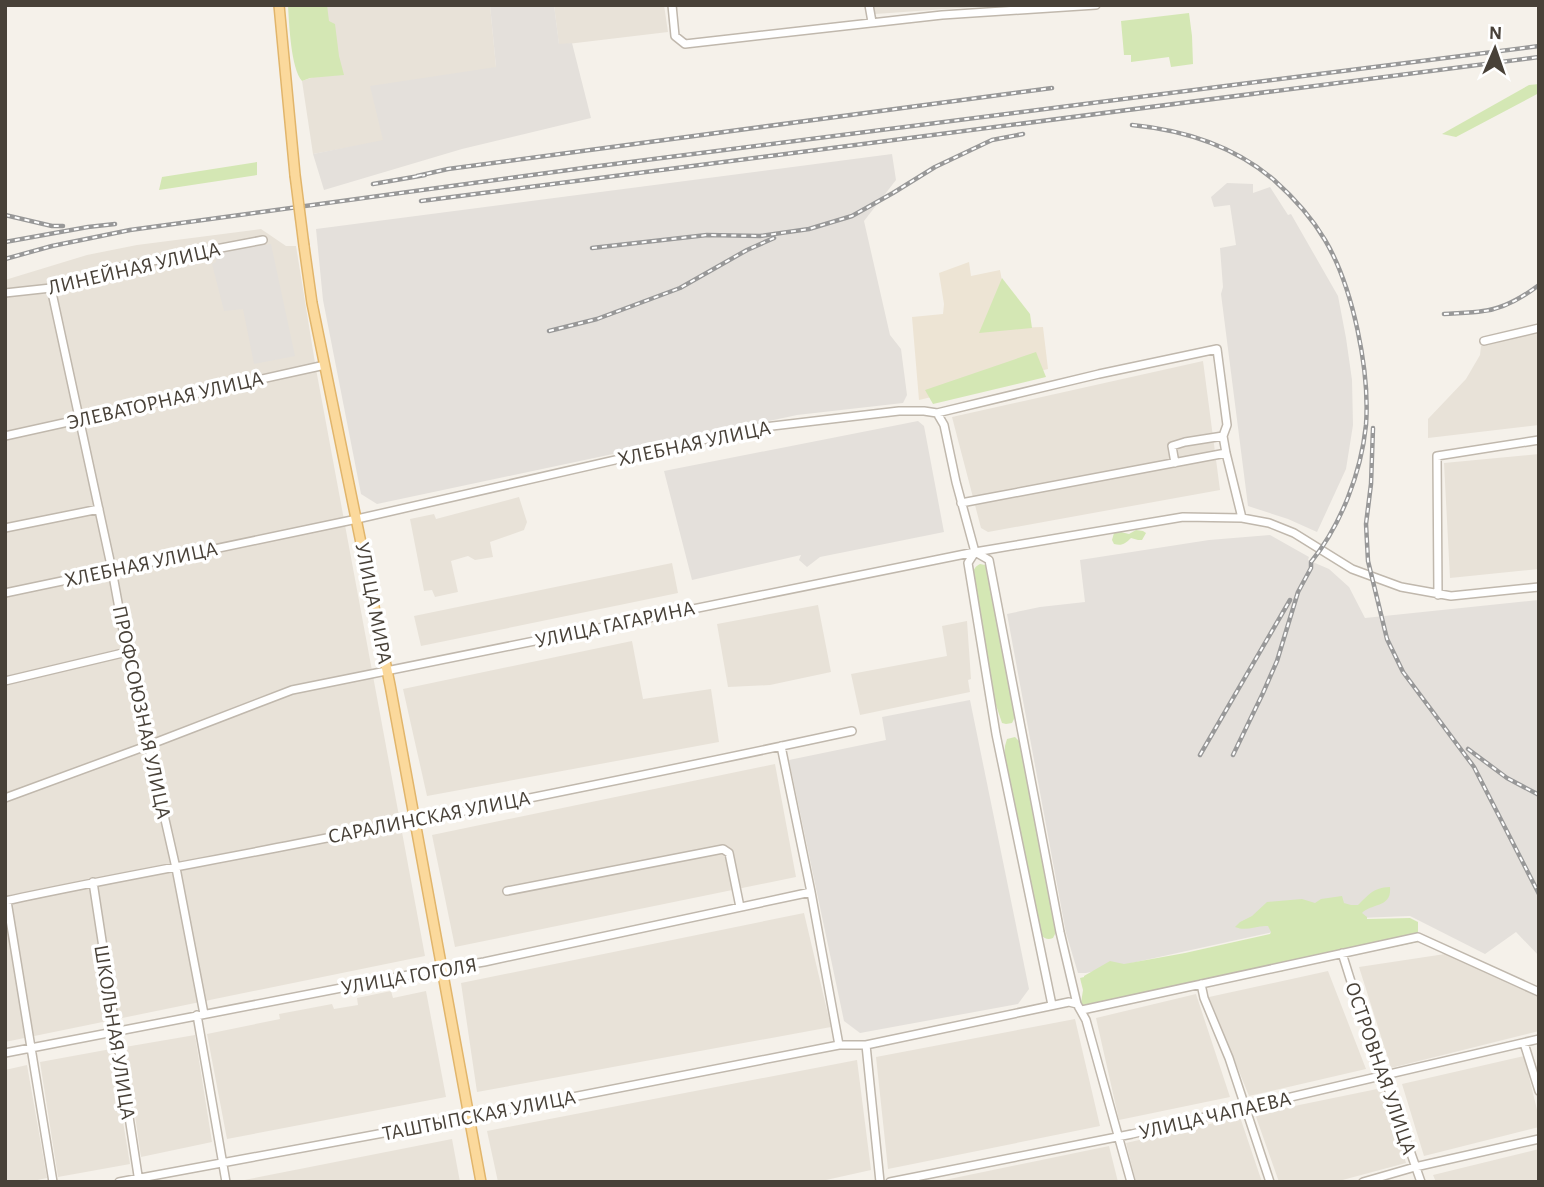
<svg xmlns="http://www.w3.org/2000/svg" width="1544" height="1187" viewBox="0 0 1544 1187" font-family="'Alegreya Sans',sans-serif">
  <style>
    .residential { fill: #e8e2d8 }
    .industrial { fill: #e4e0db }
    .education { fill: #ede4d4 }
    .green { fill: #d4e7b4 }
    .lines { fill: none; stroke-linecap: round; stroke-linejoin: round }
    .minor-casing { stroke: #c0b8ad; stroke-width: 10 }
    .major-casing { stroke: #e1b56b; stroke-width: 12 }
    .minor { stroke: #fff; stroke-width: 7 }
    .major { stroke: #fbd99c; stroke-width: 9 }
    .rail-casing { stroke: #989898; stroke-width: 4.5 }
    .rail { stroke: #fff; stroke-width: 2; stroke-dasharray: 5; stroke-linecap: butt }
    .major-bridge-casing { stroke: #e1b56b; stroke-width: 12; stroke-linecap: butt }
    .major-bridge { stroke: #fbd99c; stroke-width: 9 }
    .labels { text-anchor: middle; stroke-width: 7; stroke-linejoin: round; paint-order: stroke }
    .street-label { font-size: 21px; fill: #484138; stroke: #fff }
  </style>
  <rect width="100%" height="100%" fill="#f5f1ea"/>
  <path class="residential" d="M326,5h164l6,62 -113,74 -70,13 -11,-73 32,-11z
    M554,5h110l4,27 -109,13z
    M873,5h130l-128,9z
    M261,229l25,17h10l20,123 109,587 -420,86v-762l82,-25 50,-10z
    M1539,332v93l-111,13v-19l38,-40 14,-24 1,-9z
    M1203,361l17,129 -232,42 -7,-4 -29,-111z
    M1539,454v115l-89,9 -6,-115z
    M519,497l8,25 -3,8 -34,12 3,15 -18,3 -7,-4 -17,5 7,31 -23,5 -3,-7 -8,1 -14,-72 24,-5 2,5z
    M672,563l6,30 -257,53 -7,-30z
    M818,605l13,67 -61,13 -42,2 -11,-63z
    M967,621l4,58 -3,1 2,12 -110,23 -9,-41 96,-18 -5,-30z
    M632,641l11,58 68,-10 8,53 -292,54 -24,-107z
    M775,764l21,113 -341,70 -23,-112z
    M804,913l27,114 -354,65 -16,-109z
    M1445,954l94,43v34l-148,37 -32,-101z
    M1328,971l38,98 -117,27 -40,-99z
    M391,991l2,7 33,-7 20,106 -219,42 -20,-105 73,-15 -1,-5 53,-10 2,5 24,-4 -1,-7z
    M1196,994l34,103 -111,23 -23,-102z
    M1075,1019l25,107 -212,43 -12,-112z
    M195,1035l17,107 -71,15 -16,-110z
    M111,1049l19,115 -72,13 -18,-115z
    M1524,1056l15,62v9l-115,29 -22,-72z
    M857,1060l14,110 -54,12h-319l-11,-51z
    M27,1065l20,113 -19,4h-23v-112z
    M1382,1088l24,75 -71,19h-56l-24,-68z
    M1240,1117l22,65h-126l-10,-39z
    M452,1139l8,43h-226z
    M1109,1146l9,36h-183z
    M1539,1149v33h-103l-3,-7z"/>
  <path class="industrial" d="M490,5h64l5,39 13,-1 19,75 -129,31 -138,41 -11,-36 70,-14 -13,-54 126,-19z
    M892,154l4,26 -32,41 26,114 11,14 6,46 -4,8 -106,12 -420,89 -16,-10 -38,-194 -7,-71z
    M1227,183l26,1v9l17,-6 18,28 3,-1 47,82 8,42 6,42 1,45 -7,44 -29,63 -29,-13 -40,-13 -27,-212 2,-7 -3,-39 16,-3 -6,-40 -16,2 -3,-10z
    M271,244l24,112 -41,8 -11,-55 -19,2 -12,-47 4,-2 -2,-11z
    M918,421l6,5 20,106 -124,25 -13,10 -8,-7 2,-5 -109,25 -28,-109z
    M1270,535l39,22 -1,3 21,9 20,18 16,31 174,-18v356l-23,-24 -31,22 -75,-38 -77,3 -247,54h-8l-12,-40 -59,-319 33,-7 45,-5 -5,-42 129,-20z
    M970,700l59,289 -11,15 -158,29 -16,-12 -55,-261 97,-20 -4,-23z"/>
  <path class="education" d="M969,262l2,14 29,-6 11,58 32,-1 5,42 -129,31 -7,-83 31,-3 1,-10 -5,-31z"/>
  <path class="green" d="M288,5h39l2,16 6,3 4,32 5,19 -34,3 -8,3c-11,-12 -13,-58 -14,-76z
    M1189,13l3,23 1,28 -22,3 -2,-10 -38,5v-7h-7l-3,-34z
    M1539,84v9l-83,44 -14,-3 87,-49z
    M257,162v13l-98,15 3,-13z
    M1002,278l28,36 2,14 -53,5z
    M1036,352l10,25 -113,27 -8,-14z
    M1136,530l7,1 3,2 -4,7h-4l-7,-2c-6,6 -9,8 -17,6l-2,-4 2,-7 7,-1 8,2z
    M980,564l5,1 4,8 26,144 -3,6 -6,1 -4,-1 -11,-33 -17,-113c-1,-6 -1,-9 6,-13z
    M1015,737l4,4 2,6 35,185 -3,6c-5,2 -8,1 -12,-3l-37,-176 1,-13 2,-7z
    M1390,887c2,21 -18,16 -28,26l5,4v2l43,-1 8,4v20l-130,27 -7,3h-5l-188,39 -7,-8 2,-13 -3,-12 4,-1v-1l26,-15 14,3 61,-11 85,-19 1,-2 -3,-6c-12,-1 -21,6 -33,1l5,-5 12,-6 15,-14 35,-3 13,4 6,-4 21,-3 2,7 7,2h7c12,-11 14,-17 32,-18z"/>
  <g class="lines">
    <g class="minor-casing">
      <path id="minor" d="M672,5l3,31 10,8 257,-29 154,-10
        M869,5l3,17
        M51,288l61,282 15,82 49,216 28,146
        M5,293l46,-5 54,-18 158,-30
        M1484,341l55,-13
        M937,413l7,12 12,57 19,70 14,8 71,372 17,72 9,16 45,162
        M5,436l320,-71
        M1175,463l-3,-17 13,-4 38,-6
        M961,503l265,-50
        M5,528l94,-19
        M975,552l-7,11 28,171 56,271
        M5,593l352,-74 398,-91 144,-17h25l13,2 162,-39 118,-25 10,76 -4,11 3,17 16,65
        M1438,595l-1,-139 102,-16
        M5,681l122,-29
        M781,746l30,146 28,153
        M5,798l144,-53 143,-55 683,-138 208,-35 59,1 27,5 25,10 58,36 49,18 50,9 88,-9
        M93,882l46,300
        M507,891l216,-42 6,4 11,54
        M5,901c97,-21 194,-38 291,-57 186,-36 371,-73 556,-113
        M7,901l46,281
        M1342,953l11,35 68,194
        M1201,984l3,14 25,60 41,124
        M1082,1010l336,-73 121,55
        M197,1015l29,167
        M1524,1043l15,48
        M866,1045l14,137
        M5,1053l424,-82 55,-9 327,-70
        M119,1182l351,-65 369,-72h27l203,-43 8,2
        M890,1182l242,-48 407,-95
        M1363,1182l52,-15 124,-28"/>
    </g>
    <g class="major-casing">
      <path id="major" d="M279,5l16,170
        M304,246l8,57 78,382 91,497"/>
    </g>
    <use href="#minor" class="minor"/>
    <use href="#major" class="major"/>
    <g class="rail-casing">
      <path id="rail" d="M1132,125c52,5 102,21 142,55 19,17 38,38 51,60 28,47 45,131 41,185 -5,48 -25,100 -55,137v6l-13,24 -21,69 -14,32 -30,62
        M417,176l31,-7 604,-81
        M373,184l52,-9
        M421,201l1118,-144
        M5,215l47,11h11
        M5,242l83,-15 27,-3
        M592,248l115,-13 53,1 49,-7 43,-13 41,-23 42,-26 57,-27 31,-6
        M5,259l47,-13 78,-16 461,-63 948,-121
        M1444,314c13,-1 27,-1 39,-3 20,-2 40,-14 56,-26
        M549,331l48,-12 83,-31 67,-38 27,-12
        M1373,428l-2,56 -5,40 2,37 19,78 16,33 71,95 65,127
        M1468,749l39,29 32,17
        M1200,755l90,-155"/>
    </g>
    <use href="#rail" class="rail"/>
    <g class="major-bridge-casing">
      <path id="major-bridge" d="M295,175l9,71"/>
    </g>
    <use href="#major-bridge" class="major-bridge"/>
  </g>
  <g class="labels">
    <g class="street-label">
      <text transform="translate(134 268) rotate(-13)" y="7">ЛИНЕЙНАЯ УЛИЦА</text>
      <text transform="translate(165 400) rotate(-13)" y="7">ЭЛЕВАТОРНАЯ УЛИЦА</text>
      <text transform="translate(694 443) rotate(-12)" y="7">ХЛЕБНАЯ УЛИЦА</text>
      <text transform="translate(141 564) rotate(-12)" y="7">ХЛЕБНАЯ УЛИЦА</text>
      <text transform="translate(374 603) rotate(79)" y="7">УЛИЦА МИРА</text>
      <text transform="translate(615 624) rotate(-12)" y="7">УЛИЦА ГАГАРИНА</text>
      <text transform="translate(142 712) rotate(78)" y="7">ПРОФСОЮЗНАЯ УЛИЦА</text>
      <text transform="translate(429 817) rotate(-11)" y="7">САРАЛИНСКАЯ УЛИЦА</text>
      <text transform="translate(409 976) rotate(-10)" y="7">УЛИЦА ГОГОЛЯ</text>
      <text transform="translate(115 1032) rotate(81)" y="7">ШКОЛЬНАЯ УЛИЦА</text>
      <text transform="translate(1381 1068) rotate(71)" y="7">ОСТРОВНАЯ УЛИЦА</text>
      <text transform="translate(479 1115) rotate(-11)" y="7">ТАШТЫПСКАЯ УЛИЦА</text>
      <text transform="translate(1215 1115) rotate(-13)" y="7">УЛИЦА ЧАПАЕВА</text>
    </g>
  </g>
  <rect width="1544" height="1187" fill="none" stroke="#484138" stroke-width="14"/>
  <g transform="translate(1495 49) rotate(2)" stroke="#ffffff" stroke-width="5" paint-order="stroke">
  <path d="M0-5L12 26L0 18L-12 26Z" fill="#484138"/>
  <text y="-10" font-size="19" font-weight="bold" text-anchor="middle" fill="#484138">N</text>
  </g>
</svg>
